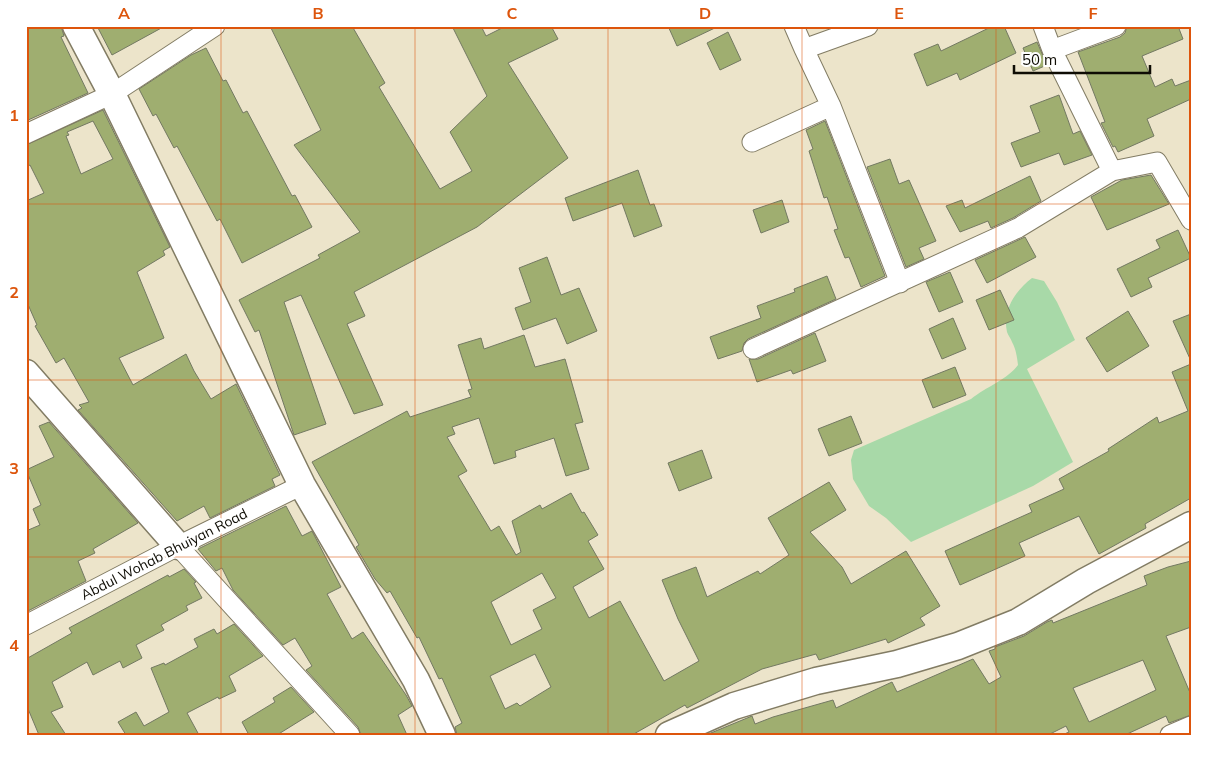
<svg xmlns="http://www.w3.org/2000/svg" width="1217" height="761" viewBox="0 0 1217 761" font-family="Mulish,sans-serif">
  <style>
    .water { fill: #a8d9a8 }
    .building { fill: #9fae70; stroke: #737962; fill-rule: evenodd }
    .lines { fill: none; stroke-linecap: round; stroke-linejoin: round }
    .street-casing { stroke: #827c64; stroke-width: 21 }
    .secondary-casing { stroke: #827c64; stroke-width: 29 }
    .street { stroke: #fff; stroke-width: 19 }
    .secondary { stroke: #fff; stroke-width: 26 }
    .grid { fill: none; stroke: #dd550c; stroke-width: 1; stroke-opacity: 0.55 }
    .labels { text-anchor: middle; stroke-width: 5; stroke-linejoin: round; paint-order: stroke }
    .street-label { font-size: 14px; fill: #0e0c04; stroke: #fff }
    .neatline { fill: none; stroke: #dd550c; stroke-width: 2 }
    .grid-label { font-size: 16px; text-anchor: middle; font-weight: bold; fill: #dd550c }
  </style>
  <rect width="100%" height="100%" fill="#ece4ca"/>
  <path class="water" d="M1032,278l12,3 13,21 18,38 -48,29 46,93 -40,24 -122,56 -25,-24 -17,-12 -16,-27 -2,-19 3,-10 117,-51c15,-12 37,-20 47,-34 -1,-8 -2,-16 -6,-23 -1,-3 -4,-7 -5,-10 -5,-22 9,-42 25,-54z"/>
  <path class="building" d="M26,26h35l3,10 -3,1 27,56 -62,28z
    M97,26h68l-53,29z
    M270,26h82l33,57 -6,4 61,102 32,-18 -22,-39 37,-36 -35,-70h29l5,10 20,-10h45l7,13 -50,24 60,95 -91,69 -123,65 11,24 -18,8 36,81 -29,9 -53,-119 -17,7 42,122 -32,11 -35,-105 -4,2 -16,-32 81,-42 -2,-3 42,-23 -66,-87 27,-15z
    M668,26h51l-42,20z
    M993,26h11l12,27 -56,27 -3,-7 -30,13 -13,-32 24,-10 3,7z
    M1127,26h51l5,13 -41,17 13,31 17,-8 3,7 16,-6v19l-44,20 7,17 -36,16 -3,-6 -2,1 -12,-24 4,-1 -27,-70 42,-15 5,-4z
    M728,32l13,28 -21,10 -13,-27z
    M1037,42l10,23 -14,6 -10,-23z
    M206,48l17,33 3,-1 17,33 4,-2 45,85 3,-1 17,32 -70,36 -22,-44 -3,2 -40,-75 -3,2 -18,-34 -3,2 -14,-27 52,-34z
    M1059,95l14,39 7,-3 12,24 -28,10 -5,-12 -38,14 -10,-24 29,-11 -10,-26z
    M103,110l67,137 -7,4 2,4 -28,17 27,66 -45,20 14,27 53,-31 8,17 17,28 25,-15 44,91 -8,4 3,7 -65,32 -6,-12 -27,15 -99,-111 4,-2 -3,-3 10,-3 -25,-44 -8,5 -21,-37 2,-1 -11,-25v-99l18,-8 -14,-28 -4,2v-22zM93,121l20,38 -32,15 -15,-38 3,-1 -2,-3z
    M825,121l60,155 -24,11 -12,-30 -4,1 -11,-28 4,-1 -11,-32 -3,1 -15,-47 4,-2 -7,-19z
    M890,159l9,25 10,-4 27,61 -17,7 5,11 -18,8 -39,-100z
    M638,170l12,35 4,-1 8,22 -28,11 -12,-34 -49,18 -8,-23z
    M1151,175l18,29 -62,26 -16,-33 31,-17z
    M1030,176l11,25 -28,17 -22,10 -3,-7 -28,11 -14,-26 16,-6 3,8z
    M782,200l7,22 -28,11 -8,-23z
    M1178,230l13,28 -43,20 4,9 -21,10 -14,-28 43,-21 -4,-8z
    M1025,237l11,20 -49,26 -12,-23z
    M547,257l14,38 18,-7 18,43 -30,13 -11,-26 -33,12 -8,-22 16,-6 -12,-34z
    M950,272l13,30 -24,10 -13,-30z
    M827,276l9,23 -88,40 -4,4 -2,8 -24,8 -8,-22 51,-19 -4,-12 38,-14 -1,-3z
    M1000,290l14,30 -25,10 -13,-30z
    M1128,311l21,35 -42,26 -21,-34z
    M1191,314v47l-18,-40z
    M953,318l13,31 -24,10 -13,-30z
    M815,333l11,28 -33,13 -2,-4 -34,12 -8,-23h9z
    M524,335l11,32 30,-8 18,63 -8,2 14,45 -23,7 -12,-38 -39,13 1,6 -22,7 -15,-46 -27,9 3,7 -8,3 20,34 -9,5 33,55 8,-5 17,29 5,-3 -9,-31 28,-16 2,4 29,-16 11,20 2,-1 14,23 -10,6 16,28 -31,18 16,31 31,-17 44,80 35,-20 -21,-42 -16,-39 34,-13 11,30 51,-26 2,3 29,-19 -21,-37 61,-36 17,28 -36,22 32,35 9,17 55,-33 34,55 -20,12 5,7 -37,18 -2,-4 -67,21 -3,-6 -54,15 -75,39 -2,-3 -53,30h-175l-2,-8 7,-4 -20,-45 -3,1 -20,-42 -2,1 -27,-47 -3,2 -12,-14 -19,-32 3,-2 -47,-83 95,-51 3,6 61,-20 -3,-7 4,-1 -14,-44 23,-7 3,11zM542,573l14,25 -23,12 9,19 -31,16 -20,-43zM535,654l16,33 -31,19 -3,-3 -12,6 -15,-33z
    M1191,364v134l-46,26 1,4 -47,26 -20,-38 -60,27 6,13 -65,29 -15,-34 87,-39 -3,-7 35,-16 -5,-10 50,-28 -1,-2 49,-32 2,6 29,-12 -16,-39z
    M955,367l11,28 -33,13 -11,-28z
    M851,416l11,27 -33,13 -11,-27z
    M49,422l89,101 -45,26 2,4 -17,8 8,20 -60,31v-81l14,-6 -7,-16 8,-4 -15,-35 28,-13 -15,-31z
    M702,450l10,28 -33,13 -11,-28z
    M286,506l16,30 10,-5 29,56 -14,7 25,45 11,-7 43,63 6,11 -14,9 9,20h-46l-3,-8 -52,-57 6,-4 -17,-28 -12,7 -50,-55 -11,-22 -6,3 -18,-22z
    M1191,561v66l-25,9 25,59v20l-22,8 -3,-7 -41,19h-63l7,-3 -3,-6 -18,9h-342l46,-19 3,8 18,-7 60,-17 3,8 56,-26 5,10 76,-33 16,25 12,-7 -12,-26 6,-2v-2l29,-11 23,-14 5,-2 1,3 94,-38 -3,-9 24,-9zM1143,660l13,30 -67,32 -16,-34z
    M184,569l12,13 -2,1 8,15 -16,8 2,4 -27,15 3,5 -28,15 6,13 -19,10 -3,-7 -27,14 -6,-13 -35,20 11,25 -12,5 15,23h-27l-13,-31v-45l46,-26 -3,-5 99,-53 1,2z
    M234,624l29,32 -34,20 7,15 -17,8 -1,-2 -31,16 12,22h-73l-8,-13 18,-10 8,14 25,-14 -18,-44 13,-5 1,2 33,-18 -4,-8 20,-10 3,5z
    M291,687l23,25 -37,23h-28l-7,-13 33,-20 -2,-4z"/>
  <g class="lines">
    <g class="street-casing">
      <path id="street" d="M794,26l10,23
        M868,26l-64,23 27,57 69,177
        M1043,26l9,24 60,121
        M1052,50l64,-24
        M26,134l86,-40 103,-68
        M752,142l79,-36
        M753,349l265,-121 94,-57 45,-9 34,58
        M178,546l172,189
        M26,625l152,-79 124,-61
        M1170,735l21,-9"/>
    </g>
    <g class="secondary-casing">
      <path id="secondary" d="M76,26l36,68 190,391 114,195 26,55
        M26,373l152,173
        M669,735l65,-29 82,-25 81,-17 61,-18 60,-24 68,-41 105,-56"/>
    </g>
    <use href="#street" class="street"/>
    <use href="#secondary" class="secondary"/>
  </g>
  <path class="grid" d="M221,26v709M415,26v709M608,26v709M802,26v709M996,26v709M26,204h1165M26,380h1165M26,557h1165"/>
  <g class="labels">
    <g class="street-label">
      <text transform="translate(164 554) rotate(-27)" y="5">Abdul Wohab Bhuiyan Road</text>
    </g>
  </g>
  <rect width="1217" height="761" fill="none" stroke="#ffffff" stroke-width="55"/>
  <path d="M1014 65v8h136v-8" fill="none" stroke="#0e0c04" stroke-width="2.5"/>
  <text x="1022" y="65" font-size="15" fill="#0e0c04" stroke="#ffffff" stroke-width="4" paint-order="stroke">50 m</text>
  <rect x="28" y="28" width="1162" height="706" class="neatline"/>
  <g class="grid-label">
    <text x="124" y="19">A</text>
    <text x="318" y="19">B</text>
    <text x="512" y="19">C</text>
    <text x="705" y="19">D</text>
    <text x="899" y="19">E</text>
    <text x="1093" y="19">F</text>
    <text x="14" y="121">1</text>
    <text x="14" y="298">2</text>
    <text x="14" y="474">3</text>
    <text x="14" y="651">4</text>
  </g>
</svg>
